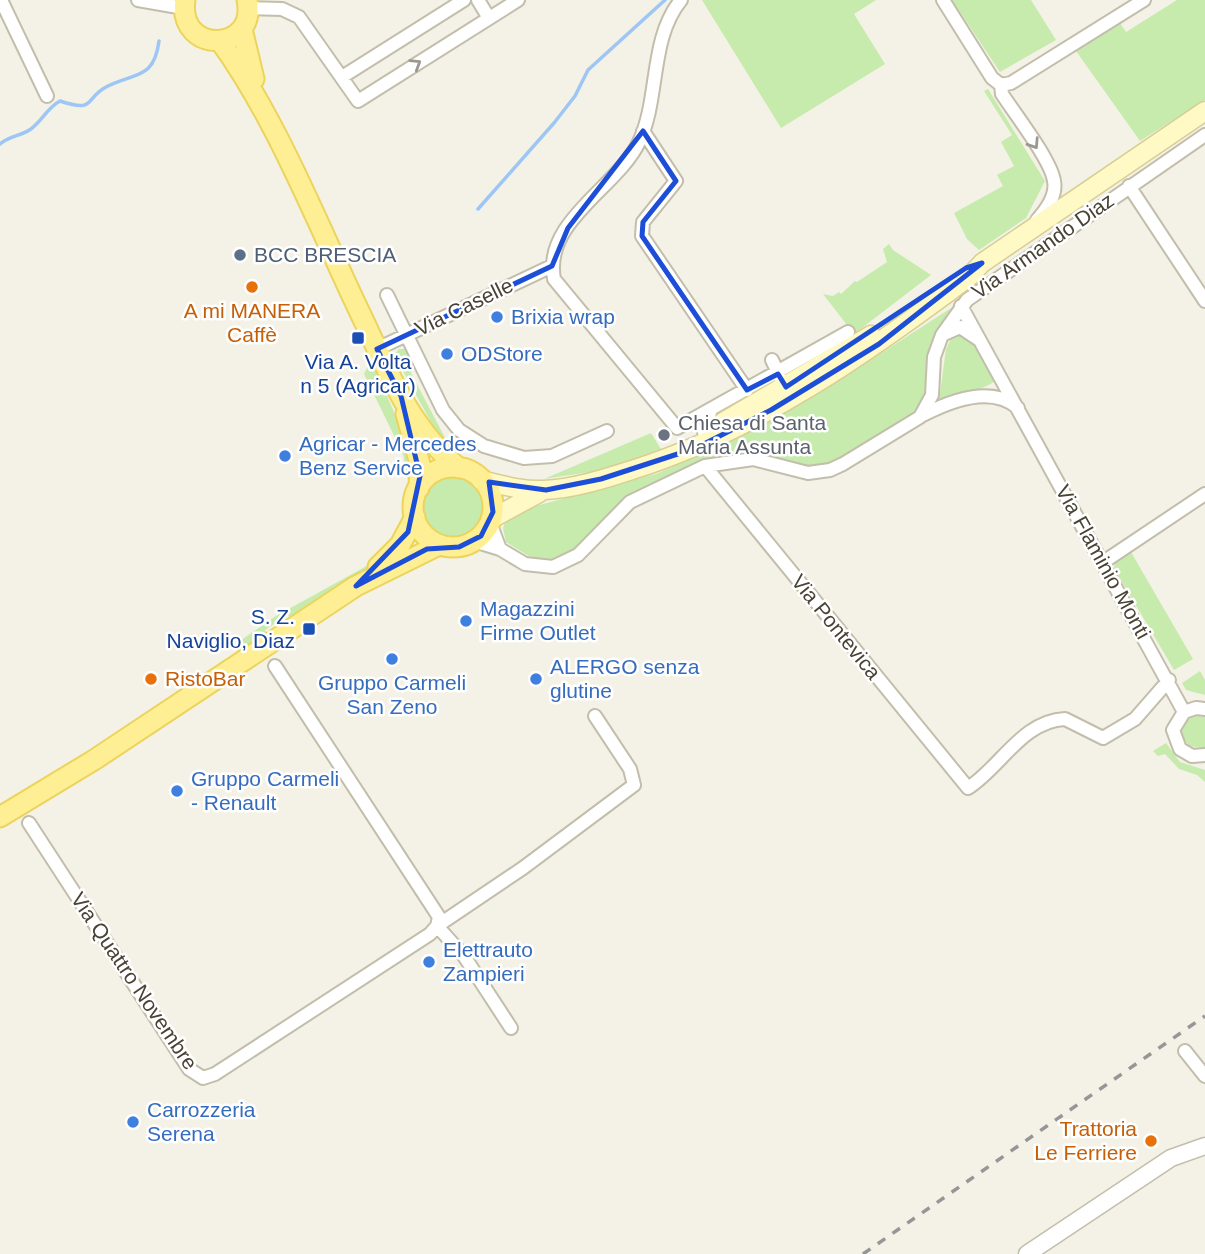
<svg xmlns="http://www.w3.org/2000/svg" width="1205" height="1254" viewBox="0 0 1205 1254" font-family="Arial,sans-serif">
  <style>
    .green { fill: #c6ebac }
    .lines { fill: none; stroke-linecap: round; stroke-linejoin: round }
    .stream { stroke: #9ec6f5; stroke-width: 3.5 }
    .minor-casing { stroke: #c3beab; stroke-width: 16 }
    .tertiary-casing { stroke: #c3beab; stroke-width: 19 }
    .secondary-casing { stroke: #d8ce93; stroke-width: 21 }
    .primary-casing { stroke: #ecd45c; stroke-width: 23 }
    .minor { stroke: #fff; stroke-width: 12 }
    .tertiary { stroke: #fff; stroke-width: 16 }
    .secondary { stroke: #fff9c5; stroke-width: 18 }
    .primary { stroke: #ffef94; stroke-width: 19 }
    .rail { stroke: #969696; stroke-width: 3.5; stroke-dasharray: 9 9; stroke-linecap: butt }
    .oneway { stroke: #9a9890 }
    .marked { fill: none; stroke: #1d4ed8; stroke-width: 5; stroke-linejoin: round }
    .service-dot { fill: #5c6f8a; stroke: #fff; stroke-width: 2.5 }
    .food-dot { fill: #e8710a; stroke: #fff; stroke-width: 2.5 }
    .shop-dot { fill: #3f7fe0; stroke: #fff; stroke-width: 2.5 }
    .transit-dot { fill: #1a4fb4; stroke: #fff; stroke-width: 2.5 }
    .worship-dot { fill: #6b7280; stroke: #fff; stroke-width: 2.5 }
    .labels { text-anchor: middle; stroke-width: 5; stroke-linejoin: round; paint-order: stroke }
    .street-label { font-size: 21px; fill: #484335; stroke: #fff }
    .service-label { font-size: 21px; fill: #4e5e75; stroke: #fff; text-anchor: start }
    .food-label { font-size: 21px; fill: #c56008; stroke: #fff }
    .shop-label { font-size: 21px; fill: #366cbe; stroke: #fff; text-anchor: start }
    .transit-label { font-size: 21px; fill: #164399; stroke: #fff }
    .worship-label { font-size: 21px; fill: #5b616d; stroke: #fff; text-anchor: start }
  </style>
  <rect width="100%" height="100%" fill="#f4f2e6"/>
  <path class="green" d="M702,0h174l-22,14 31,50 -104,64z
    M952,0h79l25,40 -56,32z
    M1177,0h28v100l-65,41 -64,-90 44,-28 6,9z
    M988,89l57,92 -19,37 -47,32 -12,-11 -13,-26 49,-27 -6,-11 17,-9 -13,-24 11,-7 -28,-44z
    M889,244l4,6 38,25 -77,59 -31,-40 10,2 6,-4 2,2 14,-13 2,1 30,-20 -4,-13z
    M951,308l-15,28 -10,63 -14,17 -80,48 -27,3 -32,-10 -43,-2 -28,7 -83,41 -39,42 -21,15h-24l-29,-18 -3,-14 3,-8 22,-12 128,-34 71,-30 116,-66z
    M954,332l18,6 23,42c-5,9 -43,15 -56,21l7,-52z
    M399,349h8l7,11 -3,13 40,76 -8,-5 -49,-89z
    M368,366l7,3 36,81 -3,68 -7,17 -36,38 -73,49 -4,-7 -23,15 2,4 -24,20 -5,-1 -4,-8 42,-29 96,-53 24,-29 12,-35v-19l-5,-26 -39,-80z
    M651,433l10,16 -58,21 -59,9z
    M423 508a31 31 0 1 1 62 0a31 31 0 1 1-62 0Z
    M1131,552l62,107 -19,11 -60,-102 1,-5z
    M1200,671l5,9v15l-19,-5 -4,-7z
    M1196,716l9,1v31l-17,-2 -8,-14 7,-13z
    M1166,743l14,19 25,8v12l-8,-7 -18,-6 -14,-15 -7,2 -5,-5z"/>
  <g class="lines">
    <path class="stream" d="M0,144c9,-8 21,-8 31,-15 12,-9 16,-21 29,-28 36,12 24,-2 46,-14 29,-15 48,-7 53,-46
      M478,209l76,-86 21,-27 13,-26 77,-70"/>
    <g class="minor-casing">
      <path id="minor" d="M1,0l46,96
        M138,0l46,8
        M478,0l11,18
        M681,0c-32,39 -21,98 -42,142 -22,46 -96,79 -85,137l123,149 171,-96
        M943,0l49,78 9,7 1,9c13,20 49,66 52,87 3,15 -8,29 -17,39
        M249,8l33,1 17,8 59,84 160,-101
        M342,77l122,-77
        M1001,85l10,-2 133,-83
        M643,131l33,50 -33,41 -1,14 105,154
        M1129,186l76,115
        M387,295l56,115 16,20 25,16 40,12 28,-2 55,-25
        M961,306l223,406
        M942,335l18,-8 18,12
        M377,349l175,-83
        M772,360l10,21
        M923,415c27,-14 69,-30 95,-7
        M704,432l7,-23
        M705,466l263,322c33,-21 54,-67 97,-69l38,19 32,-19 34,-39
        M490,523l10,26
        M474,541l26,8 25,15 28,3 25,-12 52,-53 75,-36 48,-7 55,14 22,-3 13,-6 77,-47 12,-22 2,-38 8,-22 25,-35 238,-165
        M1102,563l103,-69
        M1205,709l-9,-1 -12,4 -11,18 7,19 12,7 13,-1
        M29,823l160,246 14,9 12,-4 215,-140 7,-8 2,-9 -164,-251
        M511,1028l-47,-72 -27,-30 86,-58 111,-83 -4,-16 -35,-53
        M1185,1051l20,25"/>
    </g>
    <g class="tertiary-casing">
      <path id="tertiary" d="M1027,1254l144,-96 34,-12"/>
    </g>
    <g class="secondary-casing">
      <path id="secondary" d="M723,422l148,-87
        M481,480c21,5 41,11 63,10 29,-1 60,-11 88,-20 126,-40 233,-115 338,-194l12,-13 223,-152
        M491,519l48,-26"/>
    </g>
    <g class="primary-casing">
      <path id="primary" d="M185,0c-8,55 73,53 62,0
        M242,29l12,50
        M220,41c58,80 99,187 142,276 25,53 50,114 97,151
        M406,414l14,50 -1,24
        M413 507a40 40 0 1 1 80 0a40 40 0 1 1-80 0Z
        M378,567l22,-22 15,-28
        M0,817l94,-57 262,-174 83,-41"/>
    </g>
    <use href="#minor" class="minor"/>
    <use href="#tertiary" class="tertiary"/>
    <use href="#secondary" class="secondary"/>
    <use href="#primary" class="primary"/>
    <path class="rail" d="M863,1254l342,-238"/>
  </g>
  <defs><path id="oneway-chevron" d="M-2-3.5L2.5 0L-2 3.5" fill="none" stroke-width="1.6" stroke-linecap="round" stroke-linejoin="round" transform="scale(1.75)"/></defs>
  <g class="oneway">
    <use href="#oneway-chevron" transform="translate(416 64) rotate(-32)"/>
    <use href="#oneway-chevron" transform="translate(1034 144) rotate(57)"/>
  </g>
  <path class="marked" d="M643,131l33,50 -33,41 -1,14 105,154 31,-16 8,13 180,-119 16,-5 -103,81 -108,66 -75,38 -95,31 -55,11 -57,-8 4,30 -12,24 -22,11 -32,2 -71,37 52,-54 12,-56 -19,-80 -24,-47 175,-83 16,-38z"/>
  <circle class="service-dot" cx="240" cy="255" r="7"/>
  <g class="food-dot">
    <circle cx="252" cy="287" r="7"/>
    <circle cx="151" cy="679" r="7"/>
    <circle cx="1151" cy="1141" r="7"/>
  </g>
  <g class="shop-dot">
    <circle cx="497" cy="317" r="7"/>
    <circle cx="447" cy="354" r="7"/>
    <circle cx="285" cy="456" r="7"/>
    <circle cx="466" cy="621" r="7"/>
    <circle cx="392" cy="659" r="7"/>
    <circle cx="536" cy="679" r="7"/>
    <circle cx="177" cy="791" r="7"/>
    <circle cx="429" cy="962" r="7"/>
    <circle cx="133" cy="1122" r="7"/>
  </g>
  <g class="transit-dot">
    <rect x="351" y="331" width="14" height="14" rx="3.5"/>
    <rect x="302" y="622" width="14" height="14" rx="3.5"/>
  </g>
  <circle class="worship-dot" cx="664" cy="435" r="7"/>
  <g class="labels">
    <g class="street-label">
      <text transform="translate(1043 246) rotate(-35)" y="7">Via Armando Diaz</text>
      <text transform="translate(464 307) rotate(-26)" y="7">Via Caselle</text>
      <text transform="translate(1103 562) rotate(61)" y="7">Via Flaminio Monti</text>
      <text transform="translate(836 627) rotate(51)" y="7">Via Pontevica</text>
      <text transform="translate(134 981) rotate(56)" y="7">Via Quattro Novembre</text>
    </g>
    <g class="service-label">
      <text x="254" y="262">BCC BRESCIA</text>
    </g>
    <g class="food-label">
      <text x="252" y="318">A mi MANERA<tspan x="252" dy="24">Caffè</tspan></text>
      <text x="165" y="686" text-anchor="start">RistoBar</text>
      <text x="1137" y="1136" text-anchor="end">Trattoria<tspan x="1137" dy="24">Le Ferriere</tspan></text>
    </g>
    <g class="shop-label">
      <text x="511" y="324">Brixia wrap</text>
      <text x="461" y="361">ODStore</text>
      <text x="299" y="451">Agricar - Mercedes<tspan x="299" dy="24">Benz Service</tspan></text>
      <text x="480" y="616">Magazzini<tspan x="480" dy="24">Firme Outlet</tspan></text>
      <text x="550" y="674">ALERGO senza<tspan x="550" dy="24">glutine</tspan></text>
      <text x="392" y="690" text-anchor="middle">Gruppo Carmeli<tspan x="392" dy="24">San Zeno</tspan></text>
      <text x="191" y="786">Gruppo Carmeli<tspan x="191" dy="24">- Renault</tspan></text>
      <text x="443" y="957">Elettrauto<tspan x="443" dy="24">Zampieri</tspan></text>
      <text x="147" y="1117">Carrozzeria<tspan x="147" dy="24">Serena</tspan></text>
    </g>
    <g class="transit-label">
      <text x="358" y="369">Via A. Volta<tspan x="358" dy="24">n 5 (Agricar)</tspan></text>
      <text x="295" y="624" text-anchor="end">S. Z.<tspan x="295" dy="24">Naviglio, Diaz</tspan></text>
    </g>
    <g class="worship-label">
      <text x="678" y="430">Chiesa di Santa<tspan x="678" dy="24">Maria Assunta</tspan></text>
    </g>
  </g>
</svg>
